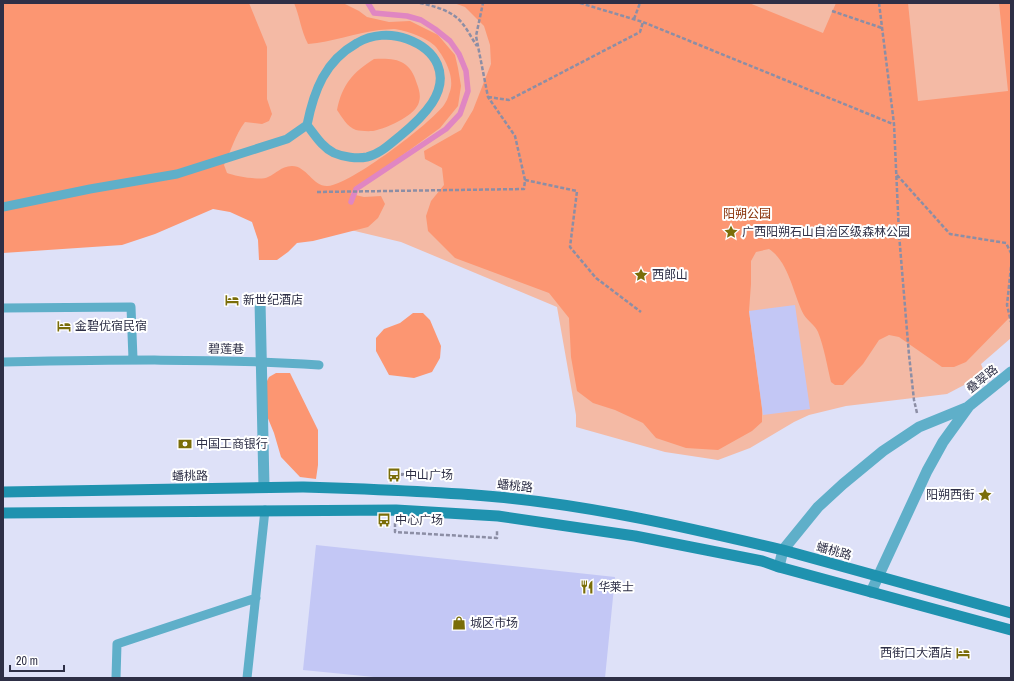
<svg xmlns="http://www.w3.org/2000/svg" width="1014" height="681" viewBox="0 0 1014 681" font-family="'Archivo Narrow','Noto Sans SC',sans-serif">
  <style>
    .green { fill: #f4baa5 }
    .forest { fill: #fc9672 }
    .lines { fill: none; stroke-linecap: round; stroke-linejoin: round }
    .stream { stroke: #e086c2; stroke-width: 5.5 }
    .building { fill: #c3c7f5 }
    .path { stroke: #8c8ea5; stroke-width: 2.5; stroke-dasharray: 4 2; stroke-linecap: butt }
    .service { stroke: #5fafc9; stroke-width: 9 }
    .minor { stroke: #5fafc9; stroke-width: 11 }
    .tertiary { stroke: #5fafc9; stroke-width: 11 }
    .secondary { stroke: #1f92af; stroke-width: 11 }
    .labels { text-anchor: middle; stroke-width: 4; stroke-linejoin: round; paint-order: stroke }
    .park-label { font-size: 12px; fill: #882f06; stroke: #fff }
    .poi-label { font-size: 12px; fill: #2e2f46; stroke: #fff; text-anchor: start }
    .street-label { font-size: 12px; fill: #2e2f46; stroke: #fff }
  </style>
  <rect width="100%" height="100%" fill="#dee1f8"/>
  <path class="green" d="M3,3h1008v335l-30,26 4,10 -38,20 -101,12 -37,9 -15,7 -44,26 -32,12 -53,-8 -89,-25v-12l-19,-108 -156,-65 -84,-20 -29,10z"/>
  <path class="forest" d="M3,3h246l18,44v52l5,15 -3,7 -7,3 -17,-2c-10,13 -14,29 -21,43l3,8c7,3 34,8 41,4 9,-4 12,-10 24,-11 15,0 21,21 36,20 23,-2 102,-62 116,-81 2,-3 4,-7 5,-11 6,-13 -1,-29 -8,-40 -2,-2 -3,-5 -5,-7 -8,-9 -31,-17 -42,-18 -5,0 -10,1 -15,1 -24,3 -47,12 -71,14 -7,-13 -8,-27 -14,-41h49l16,8 8,6 22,5 21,-1 28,14 17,20 3,13 3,18 -3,20 -18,22 -47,34 -38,25 -4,7 13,3 17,-1 4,8 -7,14 -10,9 -55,14 -16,2 -9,9 -11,8h-18l-1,-20 -6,-18 -22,-10 -17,-3 -58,25 -33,11 -119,8z
    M454,3h295l74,30 13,-30h72l10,98 90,-10 -9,-88h12v313l-45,46 -12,5h-12l-43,-30 -10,-2 -10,5 -16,24 -20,21h-8l-4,-3c-4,-17 -7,-35 -13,-50 -3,-7 -10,-11 -14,-17 -11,-21 -15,-53 -35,-66l-13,3 -5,9v23l-2,27 13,98v13l-10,9 -34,19 -32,-2 -30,-10 -13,-15 -28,-13 -22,-7 -16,-12 -6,-34 -2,-39 -20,-25 -94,-35 -27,-27 -2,-15 5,-15 13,-16 -2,-17 -17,-9 -1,-8 37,-21 12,-20 18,-46 -1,-19 -6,-19 -19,-19z
    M374,59c23,-1 36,1 43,25 2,5 4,12 2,18 -3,13 -30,25 -42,28 -5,2 -16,1 -21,0 -9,-3 -14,-13 -19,-20 5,-25 16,-38 37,-51z
    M413,313h10l7,7 11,26 -1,12 -8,14 -18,6 -25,-3 -13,-24v-13l8,-9 16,-6z
    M276,373h14l28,57v35l-2,14 -16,-2 -19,-20 -7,-24 -7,-17 -1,-18 1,-17 2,-4z"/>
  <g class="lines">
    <path class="stream" d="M351,202l5,-13 90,-60 14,-15 8,-23 -2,-20 -7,-17 -9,-13 -15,-12 -14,-9 -14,-4 -33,-3 -6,-10"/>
  </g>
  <path class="building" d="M795,305l15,104 -47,6 -14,-104z
    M316,545l299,32 -10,101h-221l-81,-8z"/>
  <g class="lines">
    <path class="path" d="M420,3c14,3 33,8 42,20 6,7 10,16 15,23
      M580,3l63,19 250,102
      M879,3l15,121 5,110 10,121 5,45 3,13
      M832,11l50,17
      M634,19l6,-16
      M488,97l21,3 131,-68 3,-10
      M897,175l53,59 56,9 5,10
      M525,180l52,11 -7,56 26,31 45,34
      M317,192l207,-3 1,-9 -10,-44 -27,-39 -12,-61 7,-33
      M1011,267l-4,38 4,17
      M402,476v-2l9,1
      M395,523v9l102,6v-8"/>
    <path class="service" d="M3,207l87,-18 87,-15 110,-35 20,-14c7,-35 18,-64 50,-82 15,-9 34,-10 50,-4 30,11 43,36 25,64 -8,12 -21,24 -32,33 -10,8 -20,18 -33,21 -10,2 -24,0 -33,-4 -12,-6 -19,-18 -27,-28
      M3,308l128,-1 2,52
      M3,362c105,-2 211,-4 316,3
      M116,678l1,-34 139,-46
      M247,678l18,-168"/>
    <path class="minor" d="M260,301l4,186"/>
    <path class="tertiary" d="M779,567l4,-17 35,-43 25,-23 40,-33 36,-24 49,-20
      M871,592l56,-121 16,-29 26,-36 42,-34"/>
    <path class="secondary" d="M3,492l299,-5c65,2 131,4 196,10 97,9 191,31 285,53l228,63
      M3,513l393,-3 102,6 137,20 127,25 17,6 232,63"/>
  </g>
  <defs>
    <g id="sight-bare" transform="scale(1.08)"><path d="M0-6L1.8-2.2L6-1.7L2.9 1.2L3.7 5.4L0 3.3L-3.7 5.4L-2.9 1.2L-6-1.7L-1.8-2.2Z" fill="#7a6d09" stroke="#fff" stroke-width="2.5" paint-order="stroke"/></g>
    <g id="hotel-bare" transform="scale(1.08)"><path d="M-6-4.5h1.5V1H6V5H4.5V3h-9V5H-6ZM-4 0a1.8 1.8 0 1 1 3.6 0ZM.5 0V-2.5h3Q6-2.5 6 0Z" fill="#7a6d09" stroke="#fff" stroke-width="2.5" paint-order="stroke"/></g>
    <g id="bank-bare" transform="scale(1.08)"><path d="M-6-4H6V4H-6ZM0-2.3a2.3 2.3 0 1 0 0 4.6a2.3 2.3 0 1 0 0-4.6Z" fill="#7a6d09" stroke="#fff" stroke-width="2.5" paint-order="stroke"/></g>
    <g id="bus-bare" transform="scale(1.08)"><path d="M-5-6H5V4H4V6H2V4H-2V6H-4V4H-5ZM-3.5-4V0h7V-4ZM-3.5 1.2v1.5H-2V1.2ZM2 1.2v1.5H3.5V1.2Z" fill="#7a6d09" stroke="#fff" stroke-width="2.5" paint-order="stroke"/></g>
    <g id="restaurant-bare" transform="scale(1.08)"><path d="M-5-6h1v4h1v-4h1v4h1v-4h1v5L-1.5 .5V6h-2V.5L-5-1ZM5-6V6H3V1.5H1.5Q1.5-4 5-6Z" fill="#7a6d09" stroke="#fff" stroke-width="2.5" paint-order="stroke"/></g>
    <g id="shop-bare" transform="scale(1.08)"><path d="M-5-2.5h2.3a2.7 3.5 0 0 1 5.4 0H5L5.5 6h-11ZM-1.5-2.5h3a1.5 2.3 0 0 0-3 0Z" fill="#7a6d09" stroke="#fff" stroke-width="2.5" paint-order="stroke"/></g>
  </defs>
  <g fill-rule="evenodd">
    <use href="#sight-bare" x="731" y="232"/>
    <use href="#sight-bare" x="641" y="275"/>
    <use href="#hotel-bare" x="232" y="300"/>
    <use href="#hotel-bare" x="64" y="326"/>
    <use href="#bank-bare" x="185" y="444"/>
    <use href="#bus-bare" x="394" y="475"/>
    <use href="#sight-bare" x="985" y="495"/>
    <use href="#bus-bare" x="384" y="520"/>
    <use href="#restaurant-bare" x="587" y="587"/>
    <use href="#shop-bare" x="459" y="623"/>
    <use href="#hotel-bare" x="963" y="653"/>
  </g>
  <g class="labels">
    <g class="park-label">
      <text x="747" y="218">阳朔公园</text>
    </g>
    <g class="poi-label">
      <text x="742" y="236">广西阳朔石山自治区级森林公园</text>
      <text x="652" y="279">西郎山</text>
      <text x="243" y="304">新世纪酒店</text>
      <text x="75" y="330">金碧优宿民宿</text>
      <text x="196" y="448">中国工商银行</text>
      <text x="405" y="479">中山广场</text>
      <text x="974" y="499" text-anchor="end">阳朔西街</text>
      <text x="395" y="524">中心广场</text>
      <text x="598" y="591">华莱士</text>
      <text x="470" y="627">城区市场</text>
      <text x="952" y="657" text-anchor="end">西街口大酒店</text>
    </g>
    <g class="street-label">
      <text transform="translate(226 349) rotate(1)" y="4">碧莲巷</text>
      <text transform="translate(982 379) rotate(-39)" y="4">叠翠路</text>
      <text transform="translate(190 476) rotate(-1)" y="4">蟠桃路</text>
      <text transform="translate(515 486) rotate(6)" y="4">蟠桃路</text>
      <text transform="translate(834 551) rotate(16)" y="4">蟠桃路</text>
    </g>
  </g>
  <rect width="1014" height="681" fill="none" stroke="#2e2f46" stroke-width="8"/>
  <path d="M10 665v6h54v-6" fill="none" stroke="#2e2f46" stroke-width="2"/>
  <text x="16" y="665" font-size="12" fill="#2e2f46" stroke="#ffffff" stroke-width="3" paint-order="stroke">20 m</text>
</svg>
